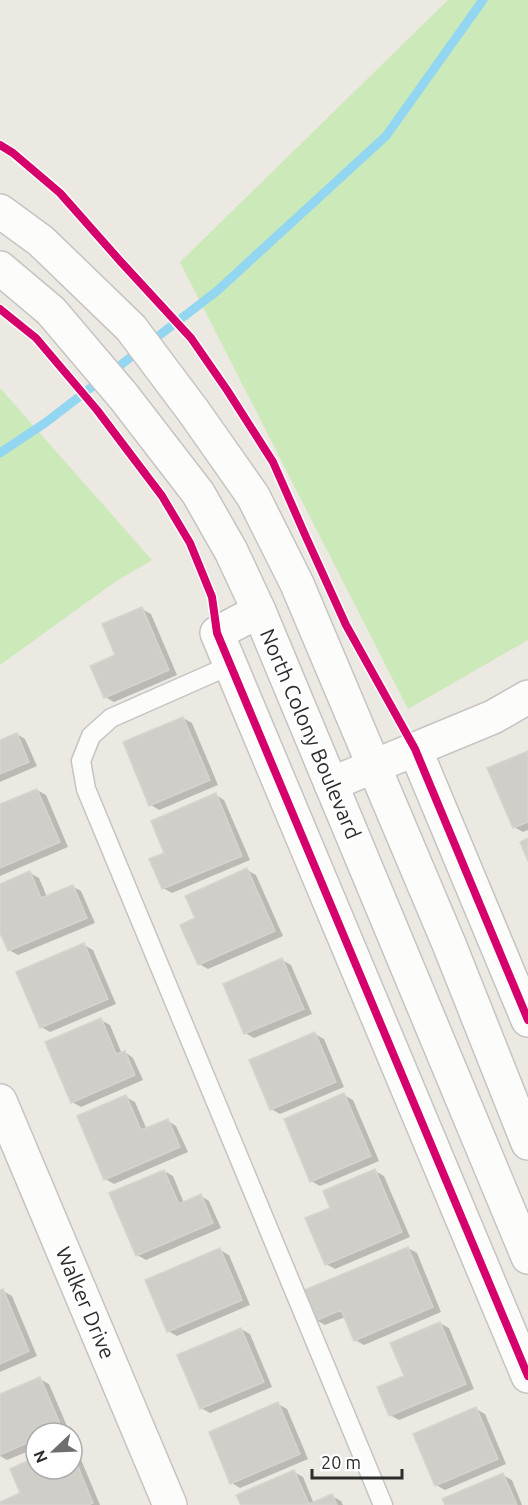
<svg xmlns="http://www.w3.org/2000/svg" width="528" height="1505" viewBox="0 0 528 1505" font-family="Ubuntu,sans-serif">
  <style>
    .green { fill: #cce9b9 }
    .shadow { fill: #0003 }
    .lines { fill: none; stroke-linecap: round; stroke-linejoin: round }
    .stream { stroke: #92d6f1; stroke-width: 9 }
    .building { fill: #d0cec9; stroke: #d7d4ce; stroke-width: 1.5 }
    .service-casing { stroke: #c5c4c3; stroke-width: 21 }
    .minor-casing { stroke: #c5c4c3; stroke-width: 36 }
    .secondary-casing { stroke: #c5c4c3; stroke-width: 36 }
    .service { stroke: #fcfcfb; stroke-width: 18 }
    .minor { stroke: #fcfcfb; stroke-width: 33 }
    .secondary { stroke: #fcfcfb; stroke-width: 33 }
    .cycleway-casing { stroke: #fff; stroke-width: 11 }
    .cycleway { stroke: #d6006c; stroke-width: 8 }
    .labels { text-anchor: middle; stroke-width: 6; stroke-linejoin: round; paint-order: stroke }
    .street-label { font-size: 21px; fill: #2d2d2d; stroke: #fff }
  </style>
  <rect width="100%" height="100%" fill="#ece8e2"/>
  <path class="green" d="M448,0h80v640l-120,69 -228,-447z
    M0,388l152,172 -37,22 -115,83z"/>
  <path class="shadow" d="M142,609l9,5 26,61 -63,27 -9,-5 12,-41z
    M183,718l9,5 26,62 -59,25 -8,-5z
    M17,734l8,5 12,27 -37,16v-41z
    M528,753v77l-5,2 -9,-5z
    M37,790l9,5 22,52 -68,29v-70z
    M216,795l8,5 26,60 -78,33 -9,-5 3,-34z
    M247,870l9,5 27,61 -75,33 -9,-5 -2,-45z
    M30,873l9,5 8,19 25,-11 9,5 14,32 -77,32 -9,-5 -9,-21v-44z
    M84,945l9,5 23,54 -66,28 -9,-5z
    M282,960l9,5 21,49 -58,24 -9,-5z
    M101,1020l9,5 12,29 3,-2 8,6 10,22 -62,27 -9,-5z
    M315,1034l9,5 20,48 -64,27 -9,-5z
    M344,1095l9,5 26,61 -59,25 -9,-5z
    M126,1097l9,5 12,28 21,-9 8,5 12,26 -74,32 -9,-5z
    M164,1171l9,5 11,27 17,-7 8,5 12,27 -75,32 -9,-5z
    M375,1171l9,5 26,61 -75,32 -9,-5z
    M408,1248l9,5 24,59 -77,33 -9,-5 -10,-23 -20,8 -9,-5z
    M220,1250l9,5 21,50 -73,31 -9,-5z
    M3,1291l9,5 25,60 -37,16v-80z
    M440,1323l9,5 25,61 -75,31 -9,-5 16,-38z
    M241,1329l9,5 22,53 -62,26 -9,-5z
    M40,1379l9,5 21,49h-34v15l-29,12 -7,-4v-60z
    M278,1404l9,5 21,50 -68,29 -8,-5z
    M476,1409l9,5 21,50 -61,26 -9,-5z
    M72,1448l5,2 23,55h-97l19,-11 14,-35v10h36z
    M294,1472l9,5 11,27 18,-8 9,5 2,4h-101z
    M503,1475l9,5 10,25h-75z"/>
  <g class="lines">
    <path class="stream" d="M0,453l45,-30 172,-132 169,-155 97,-136"/>
  </g>
  <path class="building" d="M142,607l27,63 -65,28 -14,-32 25,-11 -13,-31z
    M183,717l27,63 -61,26 -26,-64z
    M17,733l12,29 -29,12v-34z
    M528,751v71l-15,6 -26,-60z
    M37,789l23,53 -60,26v-64z
    M216,793l26,63 -80,33 -13,-30 15,-6 -13,-32z
    M528,838v23l-8,-19z
    M247,868l28,63 -77,34 -18,-40 15,-7 -10,-22z
    M30,871l11,27 32,-13 14,33 -79,33 -8,-18v-49z
    M84,943l24,56 -68,29 -24,-56z
    M282,958l22,51 -60,25 -21,-50z
    M101,1018l15,36 9,-3 10,24 -64,28 -26,-61z
    M315,1032l21,50 -66,28 -21,-50z
    M344,1093l27,63 -61,26 -26,-63z
    M126,1095l15,35 27,-11 12,28 -76,33 -27,-64z
    M375,1169l27,63 -77,33 -20,-47 25,-10 -7,-17z
    M164,1170l15,34 22,-10 12,29 -77,33 -27,-63z
    M408,1247l25,60 -79,34 -13,-31 -26,11 -13,-30z
    M220,1248l22,52 -75,32 -22,-52z
    M3,1289l26,62 -29,13v-74z
    M440,1322l26,62 -77,32 -12,-29 27,-11 -14,-33z
    M241,1328l23,54 -64,27 -23,-54z
    M40,1377l22,51 -11,5h-15v6l-36,16v-61z
    M278,1402l22,52 -70,30 -21,-52z
    M476,1407l22,52 -63,27 -22,-52z
    M72,1452l21,51 -5,2h-87l-1,-3 20,-9 -10,-24 26,-12v12h36z
    M294,1470l15,34 23,-10 5,11h-96l-5,-10z
    M503,1473l14,32h-72l-3,-6z"/>
  <g class="lines">
    <g class="service-casing">
      <path id="service" d="M231,665l-120,53 -20,18 -10,25 5,28 297,716"/>
    </g>
    <g class="minor-casing">
      <path id="minor" d="M259,611l-42,22 311,743
        M415,749l113,271
        M331,784l162,-67 35,-20
        M0,1101l170,404"/>
    </g>
    <g class="secondary-casing">
      <path id="secondary" d="M0,211l41,30 90,87 63,84 59,84 44,88 152,360 79,199
        M0,268l51,43 73,86 74,96 33,58 28,60 269,646"/>
    </g>
    <use href="#service" class="service"/>
    <use href="#minor" class="minor"/>
    <use href="#secondary" class="secondary"/>
    <g class="cycleway-casing">
      <path id="cycleway" d="M0,145l13,8 47,40 61,69 70,76 36,52 46,72 33,75 40,88 69,124 113,271
        M0,309l36,29 61,72 65,86 28,47 22,54 5,36 311,743"/>
    </g>
    <use href="#cycleway" class="cycleway"/>
  </g>
  <g class="labels">
    <g class="street-label">
      <text transform="translate(310 734) rotate(67)" y="7">North Colony Boulevard</text>
      <text transform="translate(85 1303) rotate(67)" y="7">Walker Drive</text>
    </g>
  </g>
  <g transform="translate(54 1451) rotate(247)"><circle r="28" fill="#ffffff" stroke="#ababab" stroke-width="1.5"/>
  <path d="M0-4.5L10 22L0 15L-10 22Z" fill="#706e6c"/>
  <text y="-9" font-size="16" font-weight="bold" text-anchor="middle" fill="#2d2d2d">N</text>
  </g>
  <path d="M312 1469v9h90v-9" fill="none" stroke="#2d2d2d" stroke-width="3"/>
  <text x="321" y="1469" font-size="18" fill="#2d2d2d" stroke="#ffffff" stroke-width="4.5" paint-order="stroke">20 m</text>
</svg>
